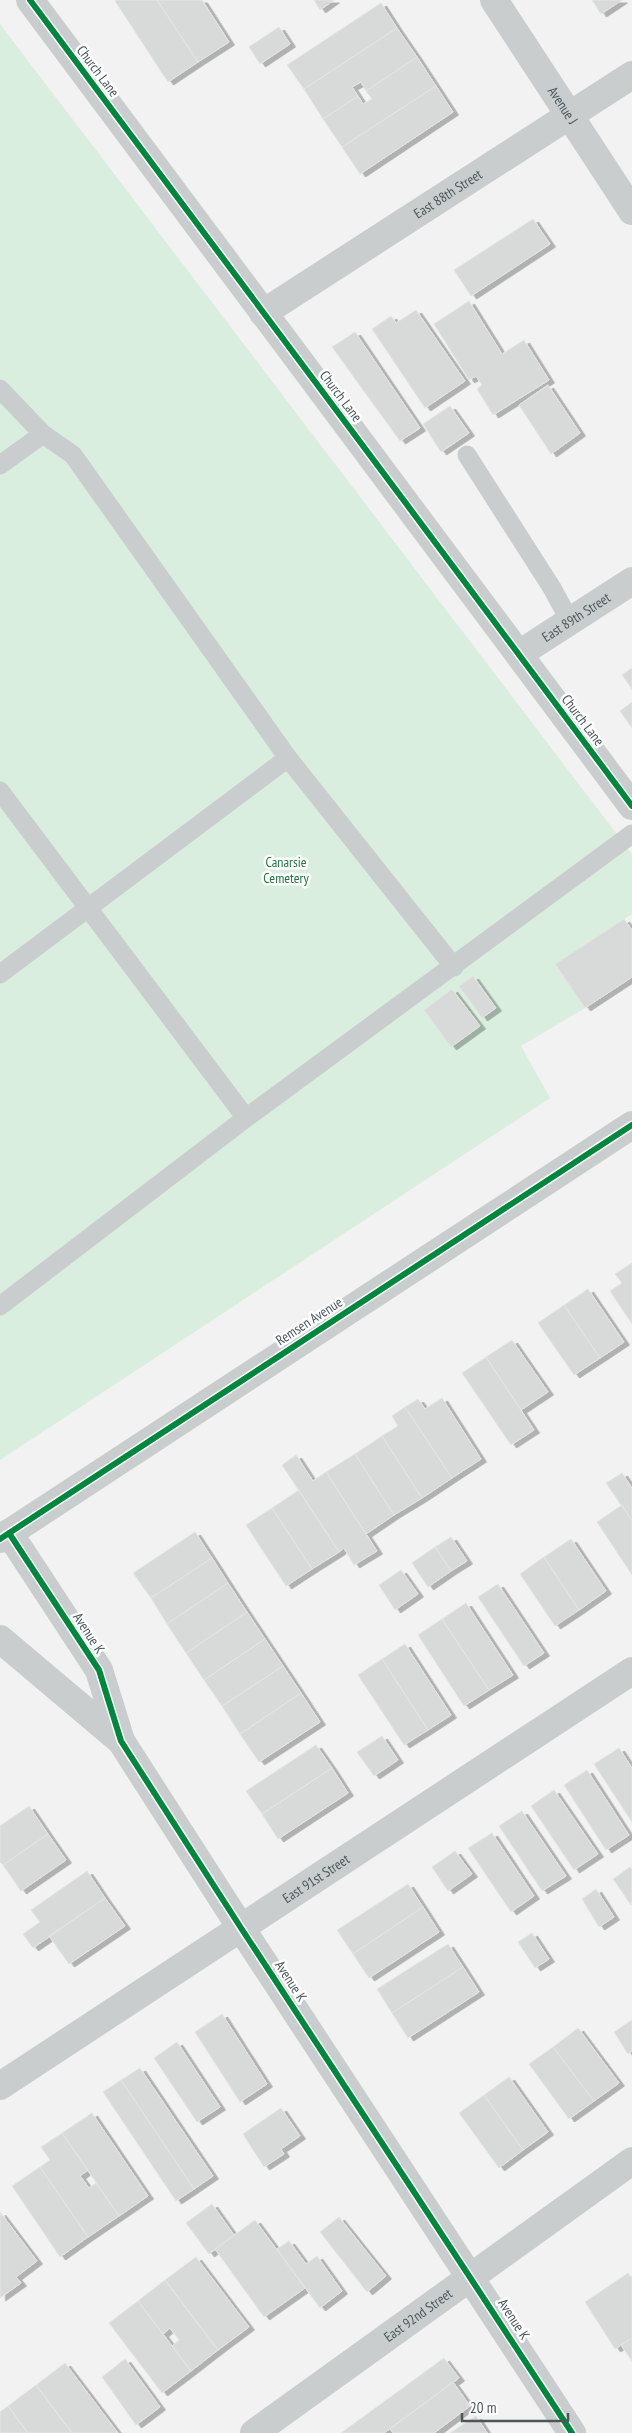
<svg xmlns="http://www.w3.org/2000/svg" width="632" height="2433" viewBox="0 0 632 2433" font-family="'PT Sans Narrow',sans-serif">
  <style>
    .green { fill: #d9eede }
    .building { fill: #d8dada; stroke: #e4e4e5; filter: url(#shadow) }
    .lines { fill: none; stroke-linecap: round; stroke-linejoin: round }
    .lane { stroke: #cacdce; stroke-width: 19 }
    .street { stroke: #cacdce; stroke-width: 28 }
    .cycleway-casing { stroke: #fff; stroke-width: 9 }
    .cycleway { stroke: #00873e; stroke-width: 6 }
    .labels { text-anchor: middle; stroke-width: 5; stroke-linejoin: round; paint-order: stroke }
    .street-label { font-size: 14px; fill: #4b575c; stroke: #fff }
    .park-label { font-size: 14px; fill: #22773e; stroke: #fff }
  </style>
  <defs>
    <filter id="shadow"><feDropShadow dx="5.5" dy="3" stdDeviation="0" flood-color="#0004"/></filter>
  </defs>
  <rect width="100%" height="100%" fill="#f2f2f2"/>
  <path class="green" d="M0,24l632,830v60l-77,50 30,44 -64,38 29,52 -550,362z"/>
  <path class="building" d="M117,0h40l41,62 -30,20 -53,-81z
    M157,0h45l27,42 -31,20z
    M314,0h20l-14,10z
    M592,0h30l-21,14z
    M381,3l16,25 -93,61 -17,-24z
    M279,27l11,17 -30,20 -11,-17z
    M397,28l20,29 -51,34 -5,-9 -9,5 6,9 -35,23 -19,-30z
    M417,57l19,29 -94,61 -19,-28 35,-23 5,8 9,-5 -6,-8z
    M436,86l17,26 -93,62 -18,-27z
    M533,219l17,25 -79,52 -17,-26z
    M469,301l33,53 22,-14 25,40 -56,35 -16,-26 5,-4 -6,-9 -7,4 -35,-56z
    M416,310l49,71 -40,27 -53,-79 19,-13 5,7z
    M355,332l65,96 -20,13 -68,-94z
    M548,385l32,48 -29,21 -32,-49z
    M450,406l19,27 -28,19 -18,-28z
    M632,668v21l-10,-14z
    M632,702v26l-12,-17z
    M624,919l8,11v47l-47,31 -30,-44z
    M473,976l23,32 -14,10 -23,-32z
    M452,989l28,37 -29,21 -27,-37z
    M632,1263v61l-22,-33 12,-8 -7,-9z
    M588,1289l36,53 -24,16 -36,-53z
    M564,1305l36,53 -26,17 -36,-52z
    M512,1340l36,52 -27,18 -35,-53z
    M486,1357l48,73 -23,15 -49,-72z
    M442,1398l39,61 -29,19 -47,-71 13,-8 7,10z
    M405,1407l47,71 -30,20 -40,-62 16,-10 -6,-10z
    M382,1436l40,62 -28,17 -39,-61z
    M355,1454l39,61 -28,19 -40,-62z
    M296,1455l17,26 13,-9 51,79 -23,14 -10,-17 -5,4 -57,-87z
    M622,1473l10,15v33l-26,-38z
    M299,1490l40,62 -27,17 -40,-61z
    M622,1505l10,16v54l-35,-53z
    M272,1508l40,61 -26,17 -40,-61z
    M195,1532l17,26 -61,40 -18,-25z
    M451,1537l16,24 -16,10 -16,-24z
    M571,1539l35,52 -27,19 -35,-53z
    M435,1547l16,24 -23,16 -16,-24z
    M544,1557l35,53 -24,16 -35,-52z
    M212,1558l16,25 -61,41 -16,-26z
    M401,1570l17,24 -23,16 -16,-25z
    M228,1583l19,29 -61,41 -19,-29z
    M498,1584l46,69 -20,13 -46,-69z
    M466,1603l47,72 -24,15 -47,-71z
    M247,1612l18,27 -61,41 -18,-27z
    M442,1619l47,71 -25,16 -46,-71z
    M265,1639l18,27 -61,40 -18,-26z
    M405,1644l46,71 -23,15 -46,-71z
    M382,1659l46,71 -24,15 -46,-70z
    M283,1666l18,27 -61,41 -18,-28z
    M301,1693l19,29 -61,40 -19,-28z
    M382,1736l16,24 -24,16 -17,-24z
    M316,1745l16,23 -70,46 -16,-23z
    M619,1748l13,20v54l-38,-58z
    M332,1768l16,25 -70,46 -16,-25z
    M587,1770l42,65 -23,15 -42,-65z
    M554,1790l44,64 -24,16 -43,-64z
    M29,1806l19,28 -45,31 -3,-3v-36z
    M522,1811l44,65 -24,15 -43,-65z
    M492,1833l42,63 -23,16 -43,-64z
    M48,1834l18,26 -45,31 -18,-26z
    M455,1851l17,23 -24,17 -16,-24z
    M630,1867l2,2 -1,36 -18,-26z
    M87,1871l18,27 -72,50 -10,-14 17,-12 -9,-12z
    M408,1884l15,23 -70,47 -16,-24z
    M596,1889l18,28 -15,10 -17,-28z
    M105,1898l20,28 -56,38 -20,-28z
    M423,1907l16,25 -70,46 -16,-24z
    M532,1933l17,26 -14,9 -17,-26z
    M448,1944l15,23 -71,46 -15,-24z
    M463,1967l16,25 -71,46 -16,-25z
    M222,2014l45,70 -27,18 -45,-70z
    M632,2020v31l-4,3 -14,-22z
    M578,2028l41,55 -25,18 -41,-54z
    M177,2042l43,65 -23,15 -43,-64z
    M553,2047l41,54 -25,18 -40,-55z
    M140,2068l73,108 -19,13 -73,-109z
    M509,2077l39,55 -25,18 -39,-55z
    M121,2080l73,109 -18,12 -73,-109z
    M484,2095l39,55 -24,18 -40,-55z
    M281,2108l19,28 -19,13 3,5 -20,13 -21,-33z
    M92,2113l56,83 -29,20 -57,-83z
    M62,2133l26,37 -8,6 9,12 7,-5 23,33 -31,21 -48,-70 10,-7 -9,-13z
    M40,2167l48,70 -28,20 -48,-71z
    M212,2204l22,31 -25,19 -23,-31z
    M0,2212l37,49 -21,16 5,6 -21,15z
    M339,2217l47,59 -19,16 -47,-60z
    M255,2220l50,68 -41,29 -49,-68z
    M289,2241l17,23 11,-8 25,35 -22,17 -43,-59z
    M196,2257l53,70 -31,23 -53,-70z
    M628,2273l4,6v59l-17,11 -30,-47z
    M165,2280l53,70 -27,21 -19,-25 7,-6 -9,-12 -7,6 -25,-33z
    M138,2301l53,70 -29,22 -53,-70z
    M632,2338v23l-11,-16z
    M444,2358l15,20 -75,55h-43z
    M125,2359l35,48 -24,18 -34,-48z
    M65,2363l53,70h-46l-36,-48z
    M453,2382l17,24 -36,27h-41l-3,-4z
    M36,2385l36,48h-44l-20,-27z
    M8,2406l20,27h-28v-21z
    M476,2416l11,17h-37z"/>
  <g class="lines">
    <path class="lane" d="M0,389l43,45 30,21 215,303 166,209
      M467,455l85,133 18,33
      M0,465l43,-31
      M0,791l246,327
      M0,974l288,-216
      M0,1306l246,-188 386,-284"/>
    <g class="street">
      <path d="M30,0l602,806"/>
      <path id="s1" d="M494,0l138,211"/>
      <path id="s2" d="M263,313l369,-238"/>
      <path id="s3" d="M519,654l113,-73"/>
      <path d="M9,1533l90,137 22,71 120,187 331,505"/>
      <path d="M0,1539l632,-414"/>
      <path d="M0,1639l121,102"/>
      <path id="s4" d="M0,2086l632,-415"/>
      <path id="s5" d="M254,2433l378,-272"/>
    </g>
    <g class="cycleway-casing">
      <path id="cycleway" d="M30,0l602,806
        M9,1533l90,137 22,71 120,187 331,505
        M0,1539l632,-414"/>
    </g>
    <use href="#cycleway" class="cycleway"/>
  </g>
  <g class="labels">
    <g class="street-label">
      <text transform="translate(98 71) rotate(53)" y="5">Church Lane</text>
      <text dy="5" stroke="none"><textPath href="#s1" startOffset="126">Avenue J</textPath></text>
      <text dy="5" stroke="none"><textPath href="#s2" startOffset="220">East 88th Street</textPath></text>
      <text transform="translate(341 396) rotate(53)" y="5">Church Lane</text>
      <text dy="5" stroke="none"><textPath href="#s3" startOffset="68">East 89th Street</textPath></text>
      <text transform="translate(583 720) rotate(53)" y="5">Church Lane</text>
      <text transform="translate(309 1321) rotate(-33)" y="5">Remsen Avenue</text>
      <text transform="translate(89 1633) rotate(57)" y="5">Avenue K</text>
      <text dy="5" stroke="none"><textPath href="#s4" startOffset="378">East 91st Street</textPath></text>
      <text transform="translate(291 1981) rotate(57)" y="5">Avenue K</text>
      <text dy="5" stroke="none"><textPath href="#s5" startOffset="202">East 92nd Street</textPath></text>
      <text transform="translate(514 2319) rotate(57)" y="5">Avenue K</text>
    </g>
    <g class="park-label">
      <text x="286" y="867">Canarsie<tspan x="286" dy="16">Cemetery</tspan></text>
    </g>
  </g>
  <path d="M462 2413v8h106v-8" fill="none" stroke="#4b575c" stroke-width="2.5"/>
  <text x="470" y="2413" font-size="15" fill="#4b575c" stroke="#ffffff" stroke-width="4" paint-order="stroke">20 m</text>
</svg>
